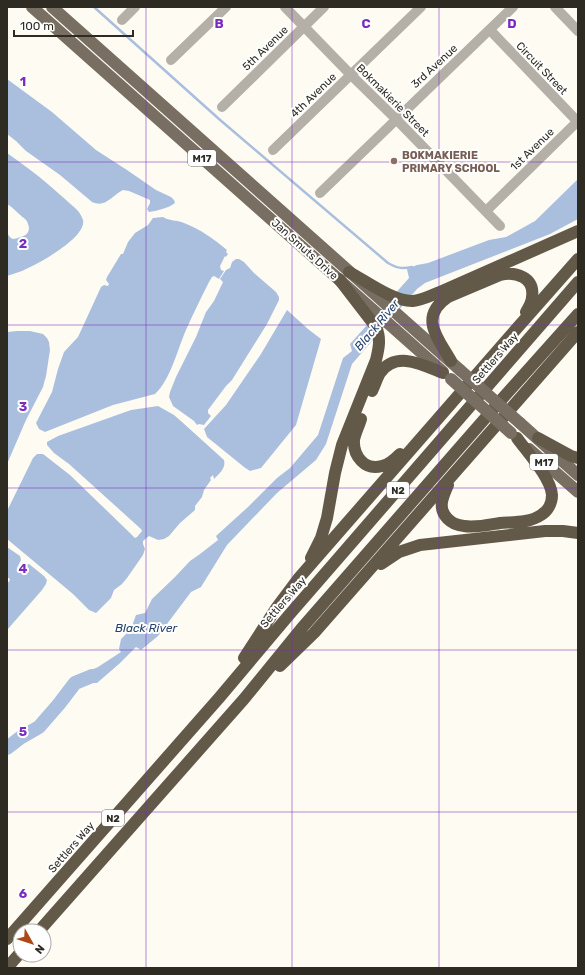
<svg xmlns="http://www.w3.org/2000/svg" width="585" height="975" viewBox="0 0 585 975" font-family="Rubik,sans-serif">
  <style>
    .water { fill: #aabfde }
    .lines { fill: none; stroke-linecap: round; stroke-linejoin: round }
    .stream { stroke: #aabfde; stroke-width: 2.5 }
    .river { stroke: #aabfde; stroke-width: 14 }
    .minor { stroke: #b4afa7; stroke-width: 10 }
    .major { stroke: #786f62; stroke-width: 12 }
    .highway { stroke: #635949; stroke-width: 12 }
    .major-bridge { stroke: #786f62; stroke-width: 12 }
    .grid { fill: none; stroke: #7b2cbf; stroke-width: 1; stroke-opacity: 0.55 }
    .education-dot { fill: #8d6e63; stroke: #fff; stroke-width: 1.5 }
    .labels { text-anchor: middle; stroke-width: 4; stroke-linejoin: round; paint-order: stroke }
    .shield { fill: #fff; stroke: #6d6b65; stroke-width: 1 }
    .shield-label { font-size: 10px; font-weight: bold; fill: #2e2b23 }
    .street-label { font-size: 11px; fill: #2e2b23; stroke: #fff }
    .education-label { font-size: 11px; font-weight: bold; fill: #785e54; stroke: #fff; text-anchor: start }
    .water-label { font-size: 12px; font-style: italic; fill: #27436d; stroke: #fff }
    .grid-label { font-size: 13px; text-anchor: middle; font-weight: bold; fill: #7b2cbf; stroke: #fff; stroke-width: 4; stroke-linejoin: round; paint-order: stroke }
  </style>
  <rect width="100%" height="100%" fill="#fefbf3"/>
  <path class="water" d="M7,79l45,33 44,38 31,20 29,20 15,7 3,3 1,3c-6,5 -19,8 -26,9l-2,-3 3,-6v-3l-21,-9 -6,-1c-12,6 -17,18 -31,12l-32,-27 -34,-24 -10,-10 -9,-7z
    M7,153c14,10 28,20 42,32 5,4 10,9 16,14 6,6 15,11 18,21 4,18 -47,45 -61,51 -5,2 -10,3 -15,5v-44c1,3 3,6 6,7 2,0 5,-1 7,-2 6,-1 11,-5 8,-13 -1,-5 -6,-7 -9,-10 -4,-4 -7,-7 -12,-10z
    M578,179v40l-28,15 -125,49 -8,6 -65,75 -26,80 -10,16 -39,33 -50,52 -26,42 -10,5 -33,44 -17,14 -5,-3 -17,17 -22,19h-22l1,-6 22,-10 23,-15 -2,-3 2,-10 10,-10 5,-14 9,-2 7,-14 23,-22 15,-16 10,-7 18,-14 -2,-4 32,-29 29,-29 13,-10 28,-33 25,-77 9,-7 -2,-7 59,-66 -2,-9 10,-4 11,-2 61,-23 17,-3 29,-16z
    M163,217c6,4 14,3 21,6 16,6 30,16 43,27l-1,2 2,2 -2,3 -1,-1 -5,10 1,4 3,1 -5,8 -5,-3 -2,1 -3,5c-8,16 -16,32 -23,48 -8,18 -16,51 -31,64l-42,11 -68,27 -6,-3 -3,-6 16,-31 6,-23 6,-17 14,-15 23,-50 3,-2 4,1 1,-2 -3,-4 1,-3 14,-23h2l5,-12 7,-9 13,-8 5,-7z
    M236,259h3l5,3 10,11 22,19 3,5v3l-12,24 -35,56 -6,6 -18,24v3l3,3 -7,9 -5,-1 -2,1 -3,-4 -21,-15 -4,-9 1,-5 6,-15 20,-40 10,-25 8,-11 9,-19 -3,-3 6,-9 4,-2 2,-6z
    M287,310l21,19 13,10 -25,86 -35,43 -11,3 -6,-4 -37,-30 -3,-8 22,-24 35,-51z
    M17,331h13l13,3 4,4 2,4 1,8 -4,26 -3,11 -17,33 -19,44v-132z
    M158,406l16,9 8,7 42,38c2,8 -4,13 -10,19l-1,-4 -3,3 1,2 -7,10 -2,7 -7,9v4l-15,13 -11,13 -5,3 -6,1 -9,-4 -6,5v3l2,5 -2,6 -16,23 -5,6 -8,6 -3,8 -15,15 -7,-3 -16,-16 -66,-55v-28l26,-53 4,-4h6l27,21 60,58 5,5 2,-1 5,-6 -1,-2 -72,-65 -15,-11 -7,-8v-3l11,-6 73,-26z
    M7,547l13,9 1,4 -4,8 4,1 4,-4 4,-1 15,12 3,4 -1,4 -4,6 -35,40v-46l3,-4 -1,-2h-2z"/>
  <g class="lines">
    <path class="stream" d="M94,7l125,112 169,144c9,5 13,6 24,4"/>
    <path class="river" d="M7,748l13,-10 19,-11 20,-23 16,-21 17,-7"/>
    <path class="minor" d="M285,7l66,68 45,44 104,107
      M555,7l23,24
      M122,20l13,-13
      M490,30l87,91
      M171,60l55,-53
      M222,107l102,-100
      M273,150l148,-143
      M320,193l193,-186
      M486,211l92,-90"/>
    <path class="major" d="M32,7l411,365
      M52,7l408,363
      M520,423l58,52
      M529,449l49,43"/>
    <path class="highway" d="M349,272c17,9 45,30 64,29 10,-1 18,-6 27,-9l138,-61
      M451,361c-13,-23 -33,-44 -3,-64l52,-22c15,-4 35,2 32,22 0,5 -3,10 -6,15
      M372,391c3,-6 5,-13 8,-18 16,-23 43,-8 63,0
      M361,419c-2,7 -6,14 -7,21 -1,16 11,31 28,26 7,-1 13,-7 18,-12
      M538,438l33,18 7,2
      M448,485c-2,5 -5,11 -6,17 -2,13 9,23 22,24 11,2 24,-1 36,-3 13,-1 30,0 41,-8 7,-4 11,-12 11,-20 -1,-17 -25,-43 -35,-57
      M311,558l10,-20 6,-20 8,-45 7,-28 34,-85c3,-12 5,-22 0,-33l-37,-48
      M381,564l18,-12 21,-7 125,-14h18l15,2
      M244,658l33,-51 21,-28 220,-252 60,-68
      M280,666l34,-33 264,-301
      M39,931l205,-232 57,-70 201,-230 76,-85
      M7,939l212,-241 70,-83 289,-333
      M7,968l13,-15"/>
    <path class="major-bridge" d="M460,370l60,53
      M451,379l60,54"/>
  </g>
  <path class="grid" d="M146,7v961M292,7v961M439,7v961M7,162h571M7,325h571M7,488h571M7,650h571M7,812h571"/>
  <circle class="education-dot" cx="394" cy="161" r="4"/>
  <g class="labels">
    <g class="shield">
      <rect x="188" y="150" width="28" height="16" rx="3"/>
      <rect x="530" y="454" width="28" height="16" rx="3"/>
      <rect x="387" y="482" width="22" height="16" rx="3"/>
      <rect x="102" y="810" width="22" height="16" rx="3"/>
    </g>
    <g class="shield-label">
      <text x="202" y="162">M17</text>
      <text x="544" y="466">M17</text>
      <text x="398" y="494">N2</text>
      <text x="113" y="822">N2</text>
    </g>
    <g class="street-label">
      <text transform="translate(265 48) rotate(-44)" y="4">5th Avenue</text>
      <text transform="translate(434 66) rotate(-43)" y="4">3rd Avenue</text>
      <text transform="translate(542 68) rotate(46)" y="4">Circuit Street</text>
      <text transform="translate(313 95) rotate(-44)" y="4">4th Avenue</text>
      <text transform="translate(393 100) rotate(45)" y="4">Bokmakierie Street</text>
      <text transform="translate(532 149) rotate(-44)" y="4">1st Avenue</text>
      <text transform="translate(305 249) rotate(42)" y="4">Jan Smuts Drive</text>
      <text transform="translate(495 358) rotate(-49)" y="4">Settlers Way</text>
      <text transform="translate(283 602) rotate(-49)" y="4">Settlers Way</text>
      <text transform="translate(71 847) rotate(-49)" y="4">Settlers Way</text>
    </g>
    <g class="education-label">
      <text x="402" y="159">BOKMAKIERIE<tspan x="402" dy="13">PRIMARY SCHOOL</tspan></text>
    </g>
    <g class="water-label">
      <text transform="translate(377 325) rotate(-50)" y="4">Black River</text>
      <text x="146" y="632">Black River</text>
    </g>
  </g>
  <g class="grid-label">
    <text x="219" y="28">B</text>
    <text x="366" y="28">C</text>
    <text x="512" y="28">D</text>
    <text x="23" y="86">1</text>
    <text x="23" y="248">2</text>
    <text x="23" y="411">3</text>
    <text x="23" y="573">4</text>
    <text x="23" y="736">5</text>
    <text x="23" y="898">6</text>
  </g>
  <rect width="585" height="975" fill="none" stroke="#2e2b23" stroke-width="16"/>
  <g transform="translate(32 943) rotate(129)"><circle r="19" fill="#ffffff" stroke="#abaaa7"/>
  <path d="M0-3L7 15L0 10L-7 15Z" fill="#ad4916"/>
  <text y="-6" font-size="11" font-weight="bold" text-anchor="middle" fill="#2e2b23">N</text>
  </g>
  <path d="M14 30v6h119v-6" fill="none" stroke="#2e2b23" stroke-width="2"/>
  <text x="20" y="30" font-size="12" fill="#2e2b23" stroke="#ffffff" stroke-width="3" paint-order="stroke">100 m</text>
</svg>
